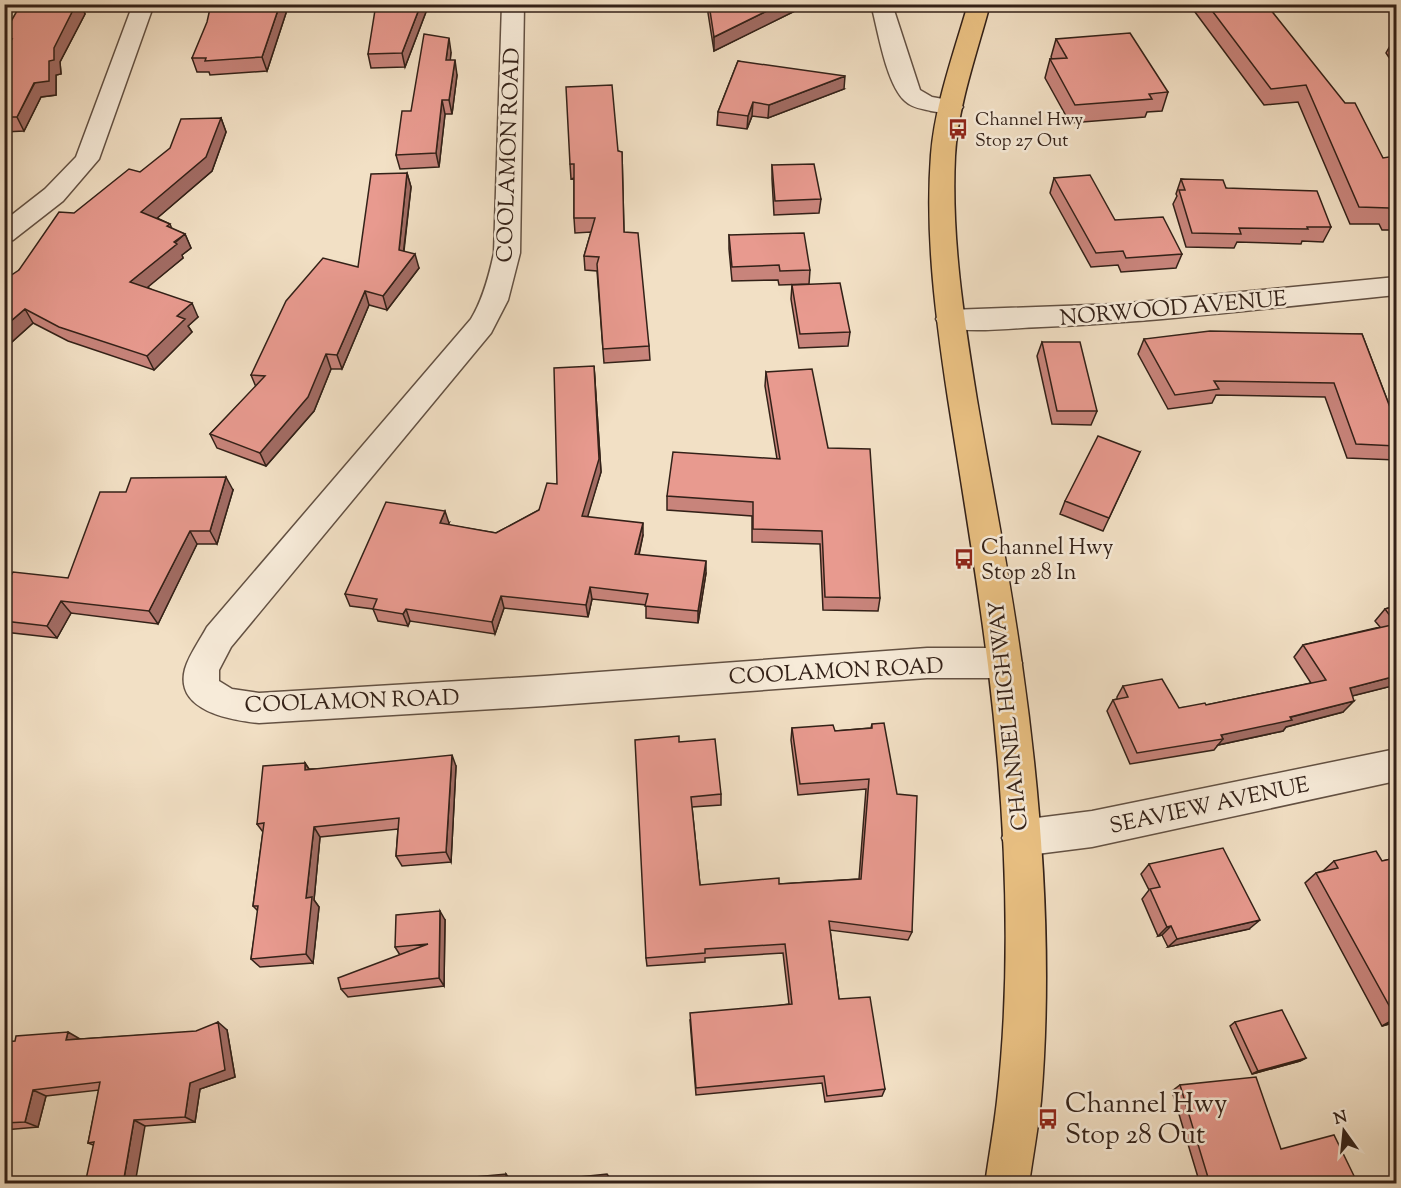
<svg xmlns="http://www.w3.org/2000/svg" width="1401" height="1188" viewBox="0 0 1401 1188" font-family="'Sorts Mill Goudy',serif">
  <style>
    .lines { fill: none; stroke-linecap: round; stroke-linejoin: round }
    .minor-casing { stroke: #635143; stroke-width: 3 }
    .major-casing { stroke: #332118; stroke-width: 3 }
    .minor { fill: #f7ebd9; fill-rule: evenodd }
    .major { fill: #e9c082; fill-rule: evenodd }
    .wall { fill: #c8847b; stroke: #332118; stroke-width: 1.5 }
    .shaded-wall { fill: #a26c64; stroke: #332118; stroke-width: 1.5 }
    .building { fill: #e89a8f; stroke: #332118; stroke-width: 1.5 }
    .labels { text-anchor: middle; stroke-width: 5; stroke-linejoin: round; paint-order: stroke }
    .far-poi-label { font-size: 18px; fill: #332118; stroke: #f7ebd9; text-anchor: start }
    .street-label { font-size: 22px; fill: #332118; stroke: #f7ebd9 }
    .poi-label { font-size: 22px; fill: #332118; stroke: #f7ebd9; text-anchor: start }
    .near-poi-label { font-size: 27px; fill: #332118; stroke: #f7ebd9; text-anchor: start }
  </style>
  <rect width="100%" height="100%" fill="#f2e0c5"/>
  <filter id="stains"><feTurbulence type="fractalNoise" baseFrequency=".00333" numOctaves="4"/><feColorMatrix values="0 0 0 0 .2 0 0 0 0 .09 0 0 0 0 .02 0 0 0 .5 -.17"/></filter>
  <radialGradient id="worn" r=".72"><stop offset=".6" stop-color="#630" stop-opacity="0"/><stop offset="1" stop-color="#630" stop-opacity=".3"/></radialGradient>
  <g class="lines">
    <g class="minor-casing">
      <path id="minor" d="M133,4h21l-55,155 -36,42 -50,39 -9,2v-21l41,-32 31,-32z
        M502,4h22l-4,249 -12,47 -17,33 -260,314 -12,23v11l13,8 27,4 285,-17 383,-28h78l12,5 5,10 -5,10 -12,5h-78l-383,28 -285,17c-28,-3 -85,-12 -74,-54 4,-14 15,-29 22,-42l264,-308c12,-20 18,-43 23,-66z
        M871,4h21l28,86 12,7 27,5 4,5 -4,5c-9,2 -18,1 -28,-1 -8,-2 -19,-3 -26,-10 -19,-17 -27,-71 -34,-97z
        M1396,277v18c-118,12 -237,27 -355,32 -30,1 -72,7 -101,-1l-4,-7 4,-7 10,-2 168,-6z
        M1396,749v32l-304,66 -71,9 -13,-5 -6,-13 6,-13 13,-5 71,-9z"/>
    </g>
    <g class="major-casing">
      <path id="major" d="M968,4h22c-13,49 -32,101 -35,152 -4,82 9,163 22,244 15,88 33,176 45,265 20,140 31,294 19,436 -3,27 -8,55 -12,83h-44c4,-28 9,-56 12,-83 16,-141 8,-295 -9,-436 -11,-89 -26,-177 -40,-266 -12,-80 -23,-162 -17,-244 4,-51 23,-102 37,-151z"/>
    </g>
    <use href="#minor" class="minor"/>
    <use href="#major" class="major"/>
  </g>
  <path class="wall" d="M21,4h60l4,10 -25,48 1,12 -5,1v20l-15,2 -17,34 -20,1v-80l3,-4 -3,-4v-10z
    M429,4l-24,63 -34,1 -3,-14z
    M708,4h101l-95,47 -6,-38z
    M1189,4h77l117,154h13v72h-14l-3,-6h-29l-52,-122 -34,3z
    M286,13l-19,58 -57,4 -1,-3h-12l-5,-14z
    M1056,39l112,53 -6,19 -15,1 -2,5 -75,6 -25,-45 5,-19h2l-1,-2z
    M1394,39h2v29l-10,-15z
    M451,52l-1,8 7,15 -5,39h-7l-6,53 -39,2 -4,-14 15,-44z
    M738,61l106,28 -76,29 -16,-2 -5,13 -30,-4 1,-13z
    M221,118l5,14 -14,39 -55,47 13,6 2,5 13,5 6,14 -9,7 1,3 -36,29 51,30 -10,9 4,6 -38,38 -86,-29 -35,-18 -29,26 15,-79 121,-98z
    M618,151l4,1 2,80 25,114 1,14 -46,3 -7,-92 -12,-1 -1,-14 7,-24 -16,1 -1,-15v-40l-3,1 -1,-15z
    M772,165l49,34 -2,14 -45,2 -2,-36z
    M407,173l4,14 -7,64 15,17 -32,42 -18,-5 -27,64h-11l-17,42 -48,55 -49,-18 -7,-14 46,-47 -5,-12 107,-108z
    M1054,178l61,42 67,34 -6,14 -55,4 -3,-7 -27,2 -41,-74z
    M1181,179l45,9 105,39 -8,15 -21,-1 -1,3 -64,-2 -3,6 -48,-1 -13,-43 4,-8 -1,-2z
    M729,235l81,35 -1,14 -30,1 -1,-5 -46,1 -3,-32z
    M792,285l58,47 -2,14 -49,2 -8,-49z
    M1362,334l34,89v37l-49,-2 -22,-61 -109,-2 -4,8 -44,6 -30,-55 6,-15z
    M1042,342l55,69 -6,14 -39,-1 -15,-68z
    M594,366l7,106 -14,45 56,18 -4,20 67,18 -8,50 -52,-5v-13l-54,-6 -4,18 -84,-9 -9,26 -85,-13 -2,5 -30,-5 -5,-12 -23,-3 -5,-12 104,-71 -1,2 48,8 43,-23 18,-26z
    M766,372l62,76 52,150 -2,13 -55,-1 -3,-66 -68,-2v-26l-85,-6v-14l110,-37 -12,-73z
    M1140,452l-37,79 -43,-17 5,-13z
    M233,490l-16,54h-20l-39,80 -87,-11 -14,25 -53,-6v-46l64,-8z
    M1396,606v79l-44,11 -9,16 -57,15 -3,4 -65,14 -4,5 -84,14 -23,-53 6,-11 4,-1v-2l6,-11 56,22 27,-3 105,-22 -17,-26 9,-12 77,-18 -5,-6 10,-12z
    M872,724l40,208 -4,8 -78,-10 9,69 46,90 -3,7 -57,6 -3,-19 -126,12 -6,-75 99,-16 -6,-51 -78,5v4l-58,4 -1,-8 33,-216 42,52v11l-29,2 8,78 79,-1 80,-5 7,-90 -68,6 -7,-55 1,-12 43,3 36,-3z
    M305,763l4,6 147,-3 -5,96 -49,4 -6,-10 2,-27 -78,8 -6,63 5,7 -6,56 -53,4 -9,-8 7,-48 -5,-5 10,-74 -6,-8z
    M1396,858v164l-14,4 -77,-143 11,-10 7,-2 11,-10h48z
    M1149,864l100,65 -81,18 -6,-12 -4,1 -16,-37 7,-9 -8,-16z
    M445,920l-1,66 -96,11 -7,-8 59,-34 -5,-8z
    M1235,1022l71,36 -6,3 -48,13 -22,-48z
    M227,1030l8,47 -35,12 -5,33 -50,4 -52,19 -5,-2 11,-53 -53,6 -8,31 -34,3v-88l76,-3z
    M1180,1085l101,64 76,33 16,2h-173l-28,-93z"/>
  <path class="shaded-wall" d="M76,4h5l4,10 -25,48 1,12 -5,1v20l-15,2 -17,34 -7,-14z
    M280,4h4l2,9 -19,58 -5,-14z
    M421,4h8l-24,63 -3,-14z
    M781,4h28l-95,47v-14z
    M449,38l2,14 -2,23 -3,-15z
    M455,60l2,15 -5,39 -3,-14z
    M845,76l-1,13 -76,29 1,-13z
    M442,100l3,14 -6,53 -3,-14z
    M753,102l-1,14 -5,13 1,-13z
    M221,118l5,14 -14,39 -64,55 -7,-14z
    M407,173l4,14 -9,77 -3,-14z
    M185,234l6,14 -9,7 1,3 -46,38 -7,-14z
    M415,254l4,14 -32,42 -4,-14z
    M365,291l4,14 -27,64 -5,-14z
    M192,303l6,14 -10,9 4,6 -38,38 -7,-14 30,-40z
    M25,309l8,14 -29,26v-22z
    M326,354l5,15 -17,42 -48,55 -6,-13z
    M594,366l7,106 -17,57 -2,-13z
    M226,477l7,13 -16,54 -7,-13z
    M445,511l4,12 -5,13 -4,-13z
    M643,523v12l-7,32 -1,-13z
    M190,531l7,13 -39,80 -9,-13z
    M706,561v12l-8,50v-12z
    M590,587l2,12 -4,18 -2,-12z
    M501,596l3,12 -9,26 -3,-12z
    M61,601l10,12 -14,25 -10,-12z
    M406,609l4,12 -2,5 -5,-12z
    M1396,676v9l-56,14 10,-11z
    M1354,701l-11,11 -57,15 -3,4 -65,14 5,-6 -2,-4z
    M452,755l4,11 -5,96 -5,-10z
    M305,763l7,11 -7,-4z
    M314,827l6,10 -6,63 5,7 -6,56 -7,-9v-56z
    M440,911l5,9 -1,66 -5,-8z
    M1260,920l-11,9 -81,18 9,-8z
    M1171,926l-9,9 -4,1 9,-9z
    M1396,1018v4l-14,4z
    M218,1022l9,8 8,47 -35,12 -5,33 -10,-5 5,-34z
    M68,1032l12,7 -14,1z
    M1306,1058l-6,3 -48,13 6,-3z
    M33,1090l13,6 -8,31 -13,-5z
    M134,1120l11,6 -10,58h-12z
    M506,1174l4,5v5h-4z"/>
  <path class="building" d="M21,4h55l-22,44v12l-5,1v20l-15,2 -17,34h-13v-65l8,-13h-8v-5z
    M211,4h69l-18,53 -57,4 1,-3h-14l15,-36z
    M376,4h45l-19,49 -34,1z
    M709,4h72l-67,33z
    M1207,4h59l79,99h10l28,55 12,-2 1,2v56l-5,-1 -2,-5 -30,-1 -53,-122 -35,4z
    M1130,33l38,59 -19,2 3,5 -77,6 -25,-46 17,-1 -11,-19z
    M424,34l25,4 -3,22h9l-6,40h-7l-6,53 -40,2 6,-44h9z
    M738,61l107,15 -76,29 -16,-3 -5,14 -30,-4z
    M612,85l6,66 4,1 2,80 14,1 11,113 -46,3 -6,-85 2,-7 -15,-1 11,-38h-21v-54h-4l-4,-77z
    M221,118l-15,39 -65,55 29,12 -3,2 18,8 -11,8 3,2 -47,38 62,21 -15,13 8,3 -38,37 -88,-29 -34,-18 -21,18v-47l15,-10 40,-58 15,1 55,-44 11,3 30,-24 11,-29z
    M814,164l7,35 -46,2 -3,-36z
    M407,173l-8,77 16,4 -32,42 -18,-5 -28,64 -11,-1 -18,43 -48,56 -50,-19 55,-58 -14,-1 35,-74 37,-43 35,9 13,-93z
    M1090,175l25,45 48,-3 19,37 -56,4 -3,-7 -27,2 -42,-75z
    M1181,179l42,1 3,8 91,3 14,36h-24l1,2 -69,-1 2,6 -49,-1 -13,-43h6z
    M804,233l6,37 -30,1 -1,-6 -47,2 -3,-32z
    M840,283l10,49 -50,2 -8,-49z
    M1210,331l152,3 34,89v23l-40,-2 -22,-61 -120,-2 5,8 -44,6 -31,-56z
    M1042,342h38l17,69h-40z
    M594,366l5,93 -17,57 61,7 -8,31 71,7 -8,50 -53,-5 3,-12 -58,-7 -4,18 -85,-9 -9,26 -86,-13 -3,5 -30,-5 4,-10 -32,-5 41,-92 59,9 -5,12 56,10 43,-23 8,-27 10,1 -3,-116z
    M812,369l16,79 42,1 10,149 -55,-1 -3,-66 -69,-2v-27l-86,-6 6,-44 107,7 -14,-87z
    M1098,436l42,16 -31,66 -44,-17z
    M226,477l-16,54h-20l-41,80 -88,-10 -14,25 -43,-5v-35l9,-14 55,6 32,-86h26l5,-14z
    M1396,606v70l-46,12 4,13 -64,16 2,3 -71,15 2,4 -86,14 -24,-53 15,-3 -5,-11 39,-7 17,29 26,-5 1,2 120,-25 -23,-35 93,-21 -11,-15z
    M884,723l13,71 20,2 -5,136 -83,-11 10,78 31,-2 15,92 -58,7 -3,-20 -128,12 -6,-75 102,-9 -7,-60 -80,5v4l-59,5 -11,-218 44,-4v6l36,-3 6,55 -30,3 9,88 79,-7v6l82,-5 8,-100 -69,5 -8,-56 41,-3 2,6 37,-3v-4z
    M452,755l-6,97 -50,4 3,-38 -85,9 -8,71 6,-1 -6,57 -55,5 7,-53h-5l11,-83 -7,1 6,-58 42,-3v7z
    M1223,848l37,72 -83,19 -6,-13 -4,1 -17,-38 10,-2 -11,-23z
    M1376,851l6,10 14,-3v160l-80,-145 22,-5 -4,-7z
    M440,911l-1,67 -98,11 -3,-11 90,-34 -33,3 1,-32z
    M1282,1010l24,48 -48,13 -23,-49z
    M218,1022l7,48 -35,13 -5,34 -51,3 -11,64h-38l9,-42 -6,1 12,-61 -67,8 -8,32 -21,1v-81l11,-1 1,-5 52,-4 -2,8 130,-9z
    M1256,1077l25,72 53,-14 23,47 14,-3 2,5h-163l-30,-99z
    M506,1174v10h-108z
    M607,1174l7,10h-102z
    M285,1181l-1,3h-39v-2z"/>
  <defs>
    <g id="bus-bare" transform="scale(1.62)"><path d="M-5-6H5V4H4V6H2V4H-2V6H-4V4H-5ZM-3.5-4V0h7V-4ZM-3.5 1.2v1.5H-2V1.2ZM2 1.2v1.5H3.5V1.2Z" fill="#8f2418" stroke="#f7ebd9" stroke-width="2.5" paint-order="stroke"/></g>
  </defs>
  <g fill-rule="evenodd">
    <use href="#bus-bare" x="958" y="129"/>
    <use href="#bus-bare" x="964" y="559"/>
    <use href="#bus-bare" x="1048" y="1119"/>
  </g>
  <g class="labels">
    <g class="far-poi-label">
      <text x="975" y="125">Channel Hwy<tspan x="975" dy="21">Stop 27 Out</tspan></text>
    </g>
    <g class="street-label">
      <text transform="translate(507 155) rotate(-88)" y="8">COOLAMON ROAD</text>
      <text transform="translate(1173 307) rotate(-5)" y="8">NORWOOD AVENUE</text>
      <text transform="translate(836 670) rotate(-3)" y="8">COOLAMON ROAD</text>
      <text transform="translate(352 700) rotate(-2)" y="8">COOLAMON ROAD</text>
      <text transform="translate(1007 716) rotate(-96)" y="8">CHANNEL HIGHWAY</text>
      <text transform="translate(1209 804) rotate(-12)" y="8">SEAVIEW AVENUE</text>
    </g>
    <g class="poi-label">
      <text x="981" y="554">Channel Hwy<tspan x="981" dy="25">Stop 28 In</tspan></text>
    </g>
    <g class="near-poi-label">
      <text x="1065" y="1112">Channel Hwy<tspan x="1065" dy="31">Stop 28 Out</tspan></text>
    </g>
  </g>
  <rect width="1401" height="1188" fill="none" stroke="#f2e0c5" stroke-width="24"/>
  <rect x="6" y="6" width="1389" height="1176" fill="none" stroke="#332118" stroke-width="3"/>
  <rect x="12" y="12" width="1377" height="1164" fill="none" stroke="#332118" stroke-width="1.5"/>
  <g transform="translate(1344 1131) rotate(345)" stroke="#f7ebd9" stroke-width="4.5" paint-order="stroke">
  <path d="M0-4.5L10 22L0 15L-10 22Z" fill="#332118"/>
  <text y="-9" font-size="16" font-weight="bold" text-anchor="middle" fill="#332118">N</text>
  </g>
  <rect width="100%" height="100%" filter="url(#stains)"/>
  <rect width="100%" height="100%" fill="url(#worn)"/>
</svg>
